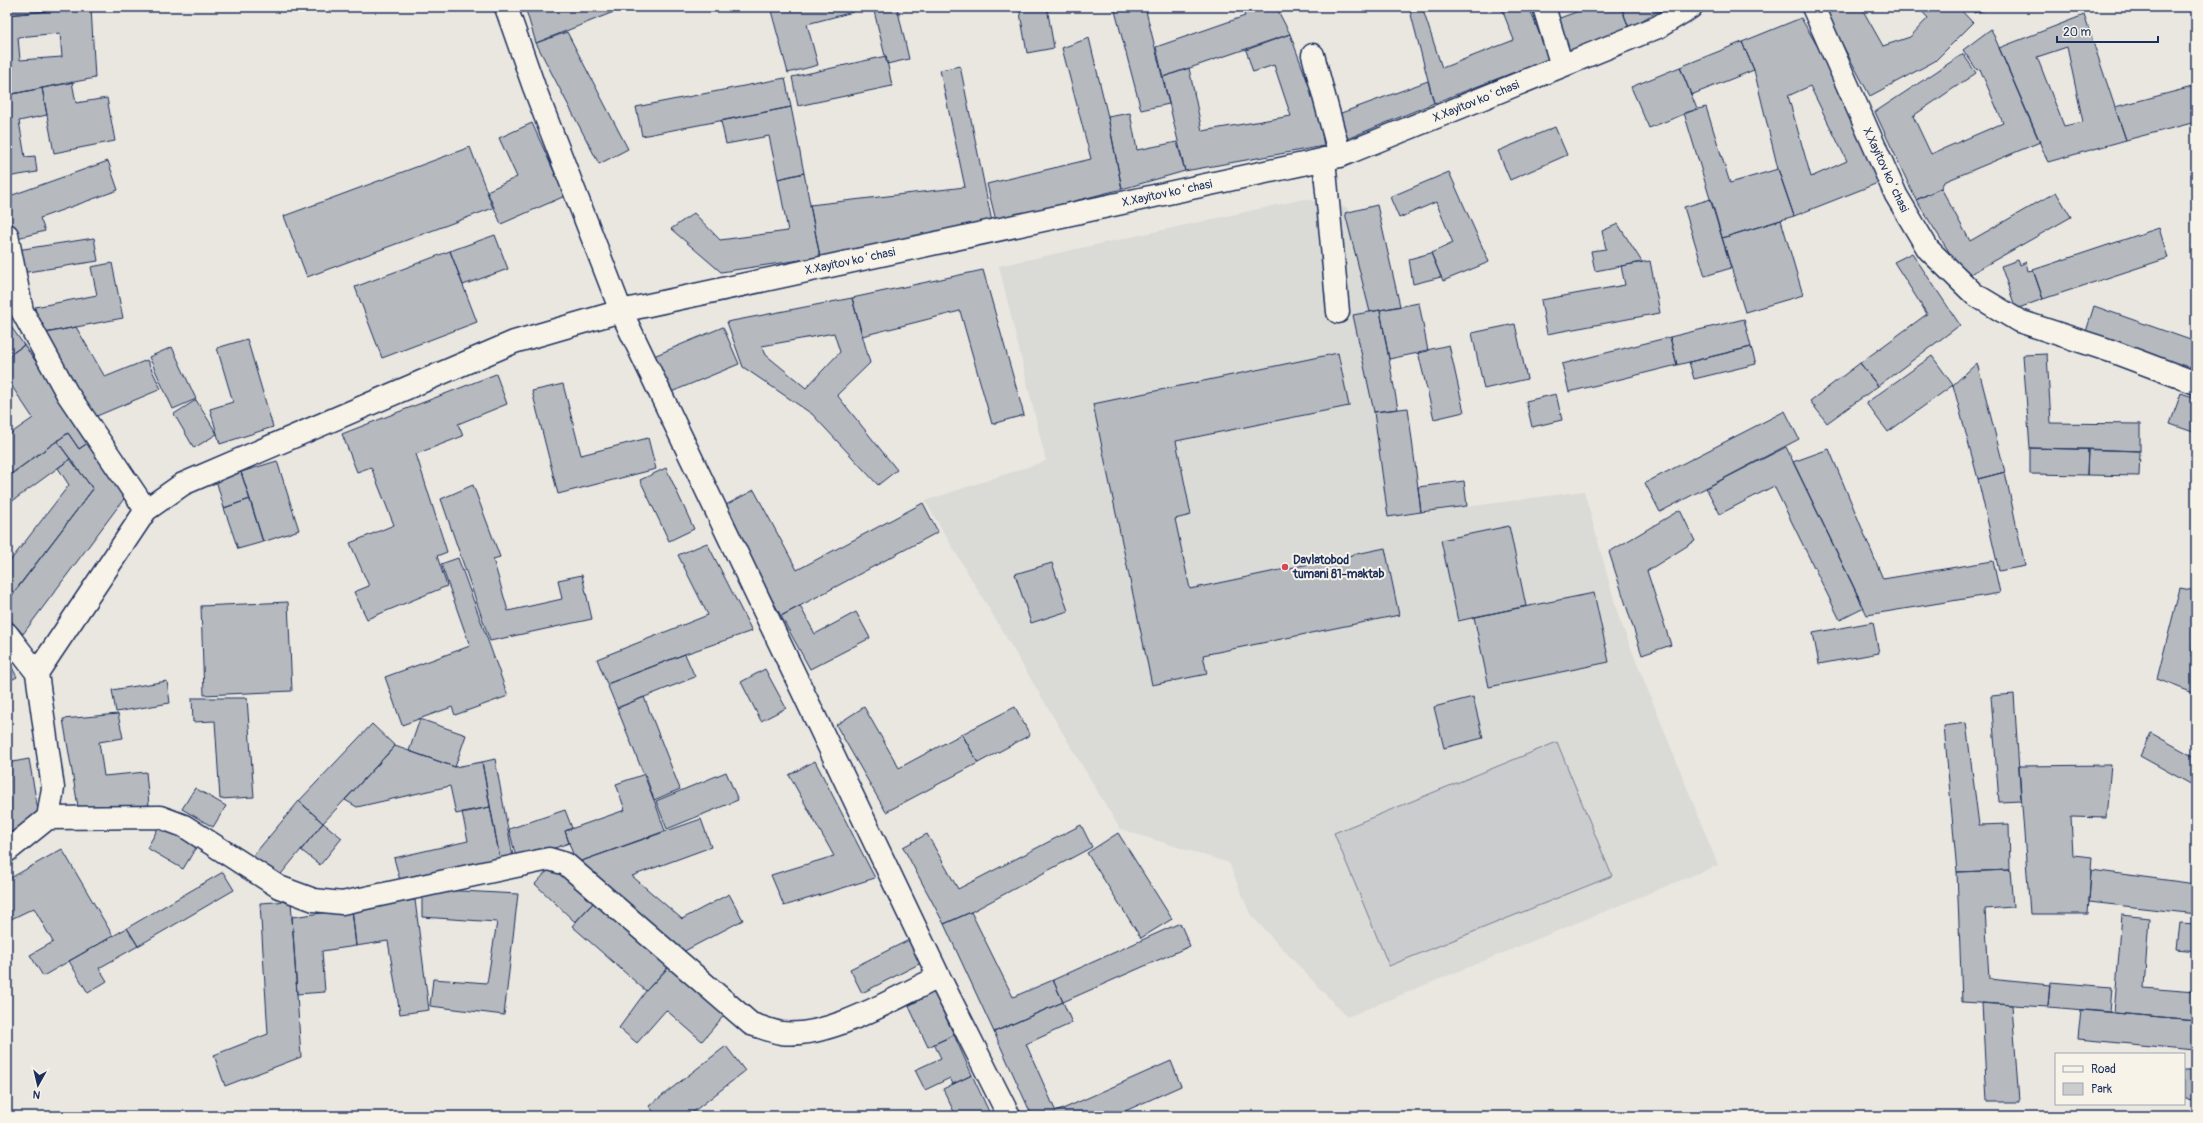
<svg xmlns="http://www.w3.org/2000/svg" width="2203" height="1123" viewBox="0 0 2203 1123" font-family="Pangolin,sans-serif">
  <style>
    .built { fill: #dadad6 }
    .green { fill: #cbcccd; stroke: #737e96 }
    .building { fill: #b6babf; stroke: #1b2f5e; fill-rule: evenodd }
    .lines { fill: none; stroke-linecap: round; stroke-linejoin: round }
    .minor-casing { stroke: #1b2f5e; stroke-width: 25 }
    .minor { stroke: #f7f3e8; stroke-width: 22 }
    .poi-dot { fill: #d1495b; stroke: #f7f3e8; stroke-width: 1.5 }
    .labels { text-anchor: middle; stroke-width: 4; stroke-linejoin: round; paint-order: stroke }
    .street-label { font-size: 12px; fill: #1b2f5e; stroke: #f7f3e8 }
    .poi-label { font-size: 12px; font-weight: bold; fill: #1b2f5e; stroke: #f7f3e8; text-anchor: start }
  </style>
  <rect width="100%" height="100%" fill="#eae7e0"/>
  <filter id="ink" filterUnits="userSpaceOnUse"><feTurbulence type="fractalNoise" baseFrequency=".025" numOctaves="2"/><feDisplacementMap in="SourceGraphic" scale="8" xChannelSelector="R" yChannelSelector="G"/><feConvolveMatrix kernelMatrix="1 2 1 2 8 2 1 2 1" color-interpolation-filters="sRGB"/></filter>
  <g filter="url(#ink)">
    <path class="built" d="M1304,199l43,8 28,105 -18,4 43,200 184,-25 35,127 99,247 -371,152 -97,-103 -21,-51 -109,-34 -195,-328 121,-40 -47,-195z"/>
    <path class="green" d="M1557,742l55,134 -223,90 -55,-133z"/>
    <path class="building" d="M7,7h84l-84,8z
      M91,7l4,71 -88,17v-80zM60,33l2,24 -42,3 -2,-23z
      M525,7h101l-90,36z
      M770,7h82l1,5 -46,12 11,41 -30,8z
      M873,7h24l12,52 -22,5z
      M1019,7h28l7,41 -27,5z
      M1114,7h31l24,97 -28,6z
      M1241,7h35l14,27 -127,43 -7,-30 89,-31z
      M1409,7h13l20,61 72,-28 -13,-33h28l20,52 -115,44z
      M1590,7h31l8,21 -61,23 -11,-32z
      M1621,7h44l-36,21z
      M1822,7h39l22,39 27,-9 18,-19 -10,-11h40l15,16 -38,38 -65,35z
      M1972,7h23l-21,6z
      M2084,15l42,125 -78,22 -49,-114zM2067,47l16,75 -19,4 -27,-69z
      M1801,18l43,74 39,89 -89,35 -16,-47 -24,-99 -12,-28zM1810,86l37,75 -36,16 -23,-81z
      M1991,29l49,113 -96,40 -3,6 -25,12 -41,-88 88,-58 13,19 -63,43 18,38 72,-31 -23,-54 -3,1 -14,-20z
      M567,32l61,117 -29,15 -63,-121z
      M1290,34l28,76 6,36 -139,25 -22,-94 26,-9 13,63 89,-15 -17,-51 -21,7 -7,-22z
      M1089,38l19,79 14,72 -126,32 -9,-37 104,-25 -29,-111z
      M1742,42l12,28 -63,25 -11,-28z
      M886,56l6,30 -94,20 -6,-29z
      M960,66l32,156 -172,35 -10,-52 155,-18 -25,-117z
      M1680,67l17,42 -48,19 -18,-41z
      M785,78l6,29 -149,29 -6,-29z
      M1428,81l6,22 -92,38 -9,-25z
      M72,82l4,21 31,-5 8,43 -61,12 -12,-65z
      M2196,86v36l-70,18 -11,-33z
      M42,88l5,27 -28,6 6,36 10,-1 2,16 -30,5v-82z
      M791,107l13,66 -26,6 -9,-43 -43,8 -5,-23z
      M1706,107l24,76 48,-14 16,47 -72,22 -38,-125z
      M1130,113l7,37 40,-8 8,29 -63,18 -14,-72z
      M532,123l33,73 -64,28 -14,-33 30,-14 -18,-39z
      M1555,127l12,28 -57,25 -12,-29z
      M470,147l23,61 -186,69 -23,-61z
      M108,161l10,29 -78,28 5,13 -32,8 -6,-28v-14z
      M1449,172l40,90 -46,19 -12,-28 22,-10 -17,-41 -37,16 -9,-21z
      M804,173l16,84 -99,15 -50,-43 23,-16 26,27 68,-9 -10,-52z
      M1941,188l29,53 86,-49 15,25 -106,60 -49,-77z
      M1711,199l20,69 -26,8 -21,-69z
      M1377,205l23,101 -30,6 -25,-99z
      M1781,220l22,75 -58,17 -23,-74z
      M1618,224l24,38 -47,9 -4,-20 15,-2 -4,-18z
      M2159,228l9,30 -125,41 -10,-29z
      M495,235l13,34 -45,16 -13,-34z
      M94,238l4,23 -77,12 -4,-23z
      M450,251l27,71 -95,36 -27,-71z
      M1431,253l10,24 -28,7 -4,-25z
      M1912,253l48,72 -82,61 -18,-23 67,-49 -33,-52z
      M2018,260l2,5 6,-3 2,9 5,-1 10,29 -27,10 -15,-43z
      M1650,261l10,52 -113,21 -6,-34 84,-15 -4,-19z
      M112,263l11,55 -83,16 -5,-27 62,-12 -6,-28z
      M983,270l41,145 -32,9 -32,-113 -98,25 -10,-38z
      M852,298l18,65 -33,32 60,75 -19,15 -66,-71 -69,-47 -16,-45zM834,333l6,19 -34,36 -40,-33 -4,-9z
      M1419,303l9,48 -39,8 -9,-49z
      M2094,306l102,36v35l-111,-42z
      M1380,310l18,99 -24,3 -21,-97z
      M1744,319l7,28 -74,18 -7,-28z
      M7,321l17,24 -17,12z
      M1515,324l12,55 -43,10 -12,-56z
      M76,327l29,50 42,-17 14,29 -69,29 -52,-84z
      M723,327l16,37 -75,31 -15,-37z
      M1670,337l7,28 -108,27 -7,-28z
      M247,339l26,88 -53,17 -10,-35 23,-7 -16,-54z
      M24,345l68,95 -13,9 -11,-16 -61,44v-41l26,-18 -26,-39v-22z
      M1449,345l15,67 -30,7 -16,-67z
      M172,347l24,52 -23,10 -24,-52z
      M1751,347l5,17 -62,15 -5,-17z
      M1338,353l11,53 -173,35 15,74 -16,4 15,70 195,-41 14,67 -196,40 4,19 -55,11 -59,-281z
      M2047,354l4,69 89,1v27l-110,-3 -7,-93z
      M1932,356l21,29 -65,47 -22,-29z
      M1860,363l18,23 -51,37 -17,-22z
      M1977,363l28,109 -27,7 -25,-94z
      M496,374l11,30 -49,20 5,12 -47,18 31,98 -10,4 10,30 -80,33 -13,-27 15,-6 -19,-43 44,-18 -23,-58 -14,5 -15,-38z
      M563,384l18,71 67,-17 8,31 -98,25 -26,-103z
      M2181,393l15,5v35l-26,-9z
      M1556,394l6,26 -30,7 -6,-26z
      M196,400l21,34 -23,14 -20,-34z
      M1408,408l13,104 -33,5 -14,-105z
      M1785,411l14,28 -139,73 -15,-29z
      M68,433l11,16 13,-9 37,52 -106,142 -16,-18v-14l86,-113 -36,-48z
      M57,441l13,18 -63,46v-28z
      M1786,447l78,161 -24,12 -66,-134 -54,28 -14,-26z
      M2030,448l58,1 -1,26 -57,-1z
      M1829,449l54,130 110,-18 7,32 -133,22 -74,-153z
      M2088,449l52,2 -1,25 -52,-1z
      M70,459l23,30 -79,103 -7,-5v-22l62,-80 -11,-17z
      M277,461l22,69 -36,12 -22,-70z
      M666,468l28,61 -25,12 -29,-61z
      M241,472l9,27 -26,9 -8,-28z
      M2005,472l20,94 -26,5 -21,-92z
      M1464,481l3,25 -46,6 -3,-25z
      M473,485l27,72 -7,2 15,52 54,-12 -4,-19 24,-5 10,44 -102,22 -49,-142z
      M754,490l43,80 126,-67 15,29 -157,84 -59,-109z
      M250,499l13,43 -25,7 -14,-41z
      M1680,510l15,31 -48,30 24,74 -29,10 -33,-103z
      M1509,526l17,80 -68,15 -17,-81z
      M707,543l45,88 -67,23 -78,30 -10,-25 111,-44 -30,-60z
      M458,558l50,138 -53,19 -3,-8 -50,18 -17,-48 85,-31 -29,-82z
      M1052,563l16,48 -37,12 -16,-49z
      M2180,588l16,3v36l-5,29 5,2v36l-39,-15z
      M1594,593l15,69 -120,25 -15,-70z
      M288,602l4,89 -88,4 -3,-89z
      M800,606l15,28 41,-22 14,26 -60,31 -29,-53z
      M1873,622l6,31 -60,11 -6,-31z
      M685,654l10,23 -78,31 -10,-24z
      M7,658l10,19 -10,5z
      M765,669l21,39 -25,13 -20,-39z
      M167,681l3,22 -54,9 -4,-22z
      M2014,694l7,107 -22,1 -8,-106z
      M644,697l36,92 -26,11 -37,-92z
      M1473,697l10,41 -39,10 -10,-41z
      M192,698h55l7,99 -34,2 -5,-78 -22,1z
      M864,707l35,61 63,-34 16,29 -92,49 -50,-87z
      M1015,707l15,28 -52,28 -16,-29z
      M118,714l5,24 -24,4 5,34 42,-4 3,33 -70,7 -16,-93z
      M420,719l46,16 -11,32 -46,-16z
      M1966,723l13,102 30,-1 1,46 -53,2 -13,-146z
      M372,724l23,22 -72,77 -24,-22z
      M2151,733l45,25v29l-56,-31z
      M395,746l60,21 27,-5 8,45 -34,7 -6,-28 -93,21 -12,-7z
      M29,759l10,57 -32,19v-49l2,-1 -2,-22z
      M495,759l19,103 -13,2 -19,-102z
      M815,761l60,117 -91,28 -13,-31 63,-19 -45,-81z
      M2111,765l-5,53 -35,-1 2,38 19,2 -4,57h-58l-11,-148z
      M726,772l12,28 -71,29 -11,-28z
      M645,774l20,57 -89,32 -11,-32 60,-21 -9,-26z
      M195,788l31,18 -13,21 -31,-18z
      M299,801l24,22 -46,56 -25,-22z
      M490,807l10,52 -99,25 -7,-26 74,-17 -6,-29z
      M565,810l7,18 -7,3 4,12 -52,18 -8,-32z
      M701,819l10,28 -79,29 50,43 47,-25 14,26 -66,35 -101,-92z
      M323,823l19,15 -22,27 -19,-15z
      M160,825l37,21 -14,23 -36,-21z
      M1081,825l11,22 -121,65 -27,12 -41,-77 24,-13 31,55z
      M1118,833l54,86 -31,19 -54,-85z
      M62,849l51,87 -70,40 -13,-21 23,-13 -19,-34 -27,13v-41z
      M553,865l41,37 -19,20 -40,-38z
      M2010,870l3,37 -28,2 4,70 61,6 -2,22 -86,-5 -5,-130z
      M2091,870l105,14v30l-107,-12z
      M223,872l11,18 -96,56 -11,-18z
      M422,889l96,5 -14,121 -74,-9 3,-27 54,4 10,-61 -75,-5z
      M415,900l14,110 -29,4 -12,-73 -32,5 -4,-37z
      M291,901l10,156 -76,29 -11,-31 54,-21 -8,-131z
      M594,902l74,65 -22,24 -74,-65z
      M352,909l4,37 -34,5 3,41 -28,2 -5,-77z
      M971,912l42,85 40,-17 10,22 -69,30 -50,-108z
      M2122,915l27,3 -5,70 52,4v28l-82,-7z
      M1180,923l10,23 -127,56 -10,-22z
      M2180,923l16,1v27l-19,-2z
      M127,928l11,18 -39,22 8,13 -19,12 -19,-32z
      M909,940l12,23 -59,30 -12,-24z
      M671,965l56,47 -25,29 -36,-31 -29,33 -18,-15 27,-37z
      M2050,982l62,5 -2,25 -62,-5z
      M932,988l22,47 -26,12 -22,-47z
      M1063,1002l9,21 -46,21 30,68 115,-51 10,25 -67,30h-82l-38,-84z
      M1982,1003l30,2 7,97h-32z
      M2081,1010l115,10v49h-2v-19l-116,-11z
      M954,1035l18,40 -19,9 -3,-6 -25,12 -10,-20 26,-12 -7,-14z
      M726,1046l19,25 -57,45h-31l-8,-10z
      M2184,1069h12v30l-12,-1z
      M972,1075l19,41h-35l-13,-27z"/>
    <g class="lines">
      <g class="minor-casing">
        <path id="minor" d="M506,7l28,80 87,224 318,666 70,139
          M1544,7l18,59
          M1813,7l83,188 32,54 46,45 45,27 92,30 85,32
          M1313,55l27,101
          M1324,159l14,153
          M7,235l15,76 45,82 79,117
          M7,634l30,39
          M48,818l112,-1 24,9 95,61 35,13 28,3 207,-44 17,5 185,160c10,3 20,7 30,9 48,6 115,-36 158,-56
          M7,851l41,-33 5,-30 -16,-115 109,-163 37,-26 331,-142 107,-31 719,-155 318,-129 33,-20"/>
      </g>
      <use href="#minor" class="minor"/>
    </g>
  </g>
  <circle class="poi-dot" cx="1285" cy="567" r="4"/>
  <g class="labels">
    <g class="street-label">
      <text transform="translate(1476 101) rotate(-22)" y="4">X.Xayitov koʻchasi</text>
      <text transform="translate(1886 170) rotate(65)" y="4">X.Xayitov koʻchasi</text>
      <text transform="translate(1167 193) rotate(-12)" y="4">X.Xayitov koʻchasi</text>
      <text transform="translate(850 261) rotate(-12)" y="4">X.Xayitov koʻchasi</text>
    </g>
    <g class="poi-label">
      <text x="1293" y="564">Davlatobod<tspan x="1293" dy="14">tumani 81-maktab</tspan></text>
    </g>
  </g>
  <rect width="2203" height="1123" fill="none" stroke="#f7f3e8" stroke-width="24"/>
  <rect x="12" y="12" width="2179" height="1099" fill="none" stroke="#1b2f5e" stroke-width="1.5" filter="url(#ink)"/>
  <rect x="2055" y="1053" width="130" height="52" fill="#f7f3e8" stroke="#9fa5b1"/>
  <rect x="2063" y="1066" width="20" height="6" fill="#f7f3e8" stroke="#9fa5b1"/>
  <text x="2091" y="1073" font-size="12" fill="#1b2f5e">Road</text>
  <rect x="2063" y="1083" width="20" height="12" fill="#cbcccd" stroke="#9fa5b1"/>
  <text x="2091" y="1093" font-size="12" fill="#1b2f5e">Park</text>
  <g transform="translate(38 1085) rotate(188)" stroke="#f7f3e8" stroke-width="3" paint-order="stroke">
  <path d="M0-3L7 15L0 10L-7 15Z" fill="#1b2f5e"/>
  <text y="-6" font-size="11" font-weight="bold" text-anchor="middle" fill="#1b2f5e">N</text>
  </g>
  <path d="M2057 36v6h101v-6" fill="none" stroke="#1b2f5e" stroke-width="2"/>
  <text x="2063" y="36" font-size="12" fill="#1b2f5e" stroke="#f7f3e8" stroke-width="3" paint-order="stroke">20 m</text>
</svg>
